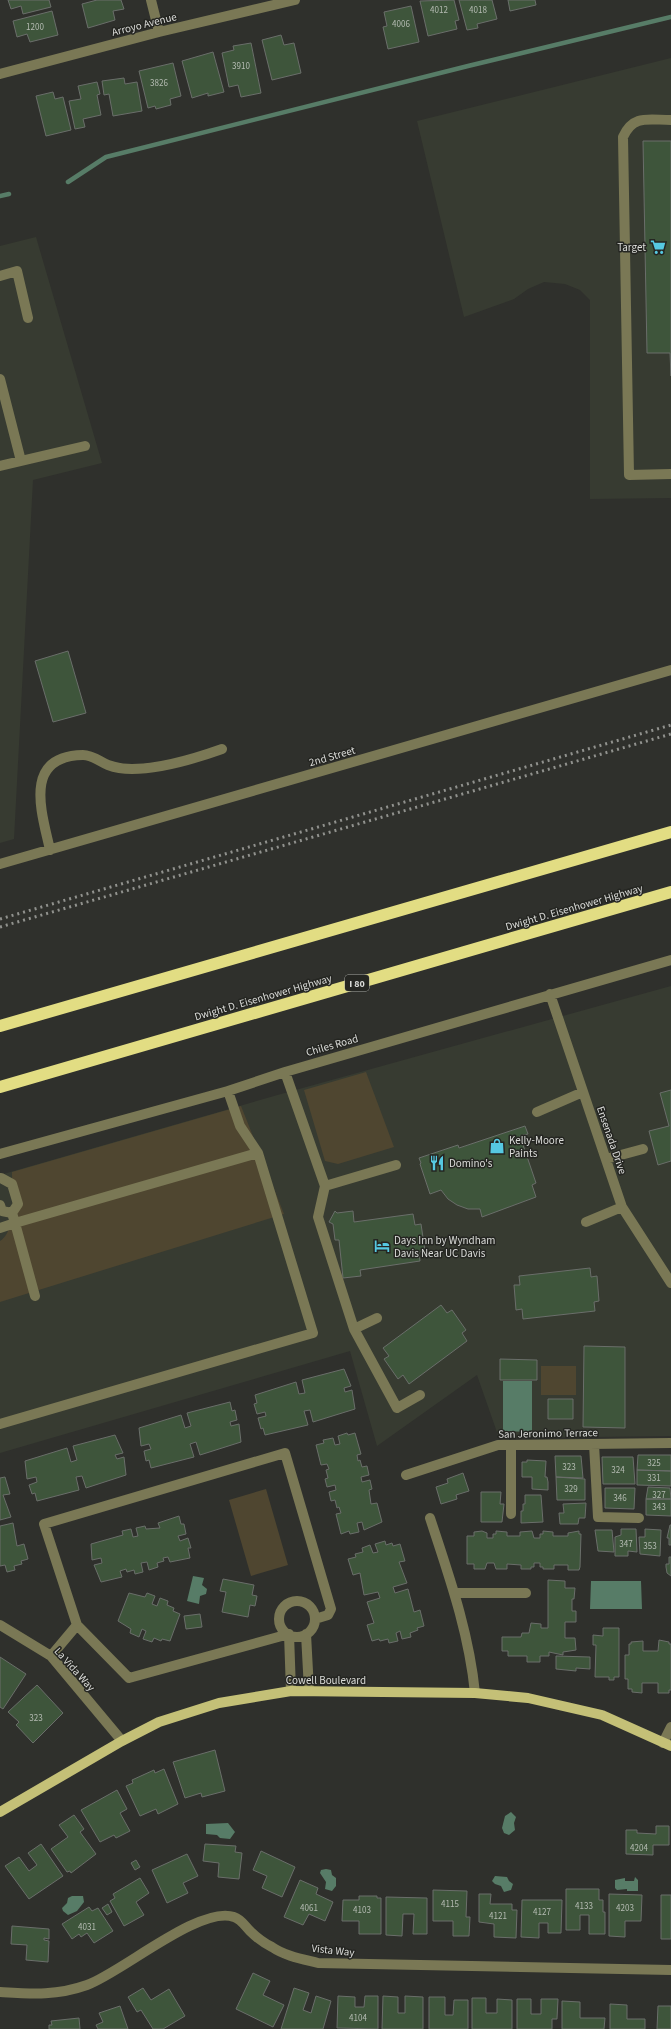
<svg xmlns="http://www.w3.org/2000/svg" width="671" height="2029" viewBox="0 0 671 2029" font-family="'Source Sans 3',sans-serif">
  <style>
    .built { fill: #373b31 }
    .green { fill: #4f4630 }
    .water { fill: #577c67 }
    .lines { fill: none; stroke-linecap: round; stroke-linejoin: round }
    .stream { stroke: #577c67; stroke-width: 4.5 }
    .building { fill: #3e553b; stroke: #6a6e6a }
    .minor { stroke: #7a7855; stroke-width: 10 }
    .major { stroke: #c4c077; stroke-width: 10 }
    .highway { stroke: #e2dd83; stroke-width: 12 }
    .rail { stroke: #91928e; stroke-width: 3; stroke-dasharray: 2 4; stroke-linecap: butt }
    .labels { text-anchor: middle; stroke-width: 3; stroke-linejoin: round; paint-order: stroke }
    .number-label { font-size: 9px; fill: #b3bab1 }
    .shield { fill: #252622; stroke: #a4a5a1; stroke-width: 1 }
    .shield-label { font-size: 10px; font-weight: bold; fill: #dadbd8 }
    .street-label { font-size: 11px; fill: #dadbd8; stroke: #252622 }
    .poi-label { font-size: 11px; fill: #dadbd8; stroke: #252622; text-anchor: start }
  </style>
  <rect width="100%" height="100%" fill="#2f302c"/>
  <path class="built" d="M671,58v440l-81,1v-199l-10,-10 -15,-6 -21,-2 -16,7 -14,10 -50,18 -47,-196z
    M36,237l66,226 -69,17 -19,359 -14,4v-597z
    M671,986v450l-172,2 -22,-63 -100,71 -27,-95 -350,102v-278l274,-79z"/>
  <path class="green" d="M366,1072l28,75 -56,17 -13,-3 -21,-71z
    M241,1106l43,108 -284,88v-61c17,-10 12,-51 12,-69z
    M541,1366h35v29h-35z
    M266,1489l22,76 -37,11 -22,-76z"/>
  <path class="water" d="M503,1381h29v51l-29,-1z
    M193,1576l11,2 -2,7 5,4 -1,5 -6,2 -1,8 -12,-3z
    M591,1581h50l1,28h-52z
    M511,1812l5,5 -2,6 1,7 -6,5 -5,-2 -2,-5 3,-12z
    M228,1823l7,9 -5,7 -10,-1 -3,-3 -11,-1v-10z
    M326,1869l5,1 1,5 4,3v8l-4,5 -7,-2 1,-7 -6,-9 1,-3z
    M495,1876l12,1 2,4 4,3 -2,6 -7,2 -3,-6 -6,-2 -3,-3z
    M635,1877l3,3v11h-11v-2l-10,1 -2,-2v-8l10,-2v3h9z
    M72,1896h11l1,6 -7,9 -9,4 -5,-4 -1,-3 5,-5 1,-5z"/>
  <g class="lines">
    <path class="stream" d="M68,182l38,-25 362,-91 203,-49
      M0,196l9,-2"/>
  </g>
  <path class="building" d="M8,0h41l2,7 -28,7 -2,-8 -10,3z
    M97,0h24l3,9 -11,2 2,9 -27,8 -6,-24z
    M454,0l5,20 -4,1 2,8 -29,7 -8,-35z
    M459,0h33l5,19 -20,5 1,4 -11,2z
    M508,0h27l1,5 -26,6z
    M411,6l8,36 -31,7 -5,-22 4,-1 -3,-14z
    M52,11l6,24 -28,7 -3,-8 -10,3 -4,-16z
    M281,35l3,10 10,-2 7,30 -29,7 -10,-40z
    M251,43l10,50 -20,4 -3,-12 -9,2 -7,-34 12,-3 -1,-4z
    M213,52l11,40 -16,4v-3l-16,5 -10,-37z
    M173,63l8,33 -11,3 1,6 -15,4 -1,-3 -7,2 -9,-37z
    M124,78l1,6 12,-2 5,29 -29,5 -4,-22 -5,1 -2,-14z
    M97,82l3,12 -3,1 4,20 -18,4 2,8 -10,2 -6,-28 12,-2 -3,-13z
    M53,92l2,7 8,-2 8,33 -25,6 -10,-40z
    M643,141h28v235l-1,-23h-23z
    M68,651l18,62 -33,9 -18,-61z
    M671,1090v71l-13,4 -9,-34 20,-5 -9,-33z
    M525,1126l3,8 -8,2 16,47 -4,2 4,12 -54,20 -2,-8h-12l-11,-4 -9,-6 -7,-9 -11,4 -10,-30 1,-1 -2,-5 39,-13 1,3z
    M335,1211l2,2 16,-2 1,11 59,-8 2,11 6,-1 4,27 -6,1 1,9 -60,9 1,6 -18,2 -4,-38h-4l-2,-16 -4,-2z
    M590,1268l1,9 6,-1 2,25 -5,1 1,9 -72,8 -1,-10 -6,1 -2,-25h6l-1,-9z
    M441,1305l6,8 5,-3 14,20 -4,3 5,8 -58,43 -6,-9 -5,4 -14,-20 5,-3 -6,-8z
    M584,1346l41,1v81l-42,-1z
    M500,1359l37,1v20h-37z
    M344,1369l7,17 -7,2 1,4 7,-2 3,19 -42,13 -3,-12 -6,1 4,14 -43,10 -2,-7 -2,1 -3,-11 8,-2 -1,-4 -8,2 -3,-10 3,-1 -2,-8 41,-13 3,12 6,-1 -3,-13z
    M548,1399h25v20h-25z
    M230,1402l2,9 3,-1 2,10 -7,2 1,4 8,-2 2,18 -41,13 -4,-13 -6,2 4,13 -43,11 -2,-8 -3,1 -2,-10 7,-2 -2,-5 -8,2 -2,-18 42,-13 4,13 6,-2 -4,-13z
    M347,1433l1,2 7,-2 6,21 -4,1 1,6 2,-1 2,7 5,-1 2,9 -8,2 1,5 8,-2 2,9 -3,1 2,14 6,-1 5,19 -18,8 -2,-8 -5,1 2,9 -9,2 -1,-3 -8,3 -5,-20 5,-1 -2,-6 -2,1 -2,-8 -4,1 -2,-9 7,-2 -1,-5 -8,2 -2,-8 3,-1 -2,-8 3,-1 -2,-5 -6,1 -5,-20 8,-2 -1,-3 10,-2 2,7 5,-1 -2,-8z
    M115,1435l8,18 -8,2 2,4 7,-2 2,18 -40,13 -4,-12 -6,1 3,13 -42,11 -2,-8 -3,1 -3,-9 8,-3 -1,-5 -9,2 -2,-18 42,-13 4,14 6,-2 -4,-14z
    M638,1455h33v16l-34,-1z
    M555,1456h26l2,22 -27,-1z
    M602,1457h31l2,27h-32z
    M527,1460l19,1 -1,16h2l1,5v8l-16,-1v-12h-10v-15h5z
    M637,1470l34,1v15l-34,-1z
    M463,1473l6,18 -13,4 1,4 -16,5 -5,-17 12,-4 -1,-4z
    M5,1477l5,17 -7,1 8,22 -11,3v-42z
    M556,1477l29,2v21h-28z
    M648,1487l22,1 1,11h-25z
    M605,1488h30l-1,21 -29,-1z
    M481,1492h20l-1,12h4l-2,18h-21z
    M525,1495h16l2,27 -22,1v-12h2v-7h2z
    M646,1499h25v17l-25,-1z
    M586,1503l-1,15h-6l-1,6h-18l-1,-11h5l-1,-9z
    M179,1516l2,8h3l2,10 -8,2 2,5 8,-3 3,10h-3l2,10 -20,4 -2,-5 -5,1 1,3 -7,2 1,4 -9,3 -2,-8 -6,1 2,9 -8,2 -1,-4 -7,2 -1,-3 -6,2 2,6 -21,5 -7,-17 8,-2 -1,-5 -9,2 -1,-16 32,-9 -1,-4 9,-2 2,8 5,-1 -2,-8 9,-2 1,3 14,-1 -2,-5z
    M13,1523l4,23 7,-2 4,15 -7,2 1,3 -8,2 1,4 -8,2 -2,-7 -5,1v-40z
    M670,1525h1v20h-2v-7h-2z
    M621,1529h15l1,23 -9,-1v5h-13v-19l6,-2z
    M645,1529l16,1 -1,26 -20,-2 -1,-17h6z
    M595,1530h17l2,22 -16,-1z
    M482,1531l5,2v5h6v-4h3v-3l11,1v4h13v-4l12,-1 2,7h6v-4h3v-3l10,1v4h15v-3l11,-2v3h2l-1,33 -1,3h-11v-5h-14v4h-11v-2h-3v-4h-6v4h-3v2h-10v-4l-14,-1v5h-11l-2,-6h-7l-2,6h-11v-5h-7v-28h7v-4z
    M385,1541l1,4 6,-2 1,3 7,-2 5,17 -6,1 8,21 -14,4 2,6 13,-4 6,23 6,-2 4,16 -7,2 1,2 -8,3 1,4 -9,2 -2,-8 -4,2 2,8 -9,2 -1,-4 -8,2 -1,-2 -7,2 -5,-16 7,-2 -7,-21 13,-4 -2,-6 -14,3 -4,-22 -7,2 -5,-16 8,-2 -1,-3 8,-2 -1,-4 8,-3 3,8 5,-1 -3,-8z
    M669,1557h2v19l-4,-3 -1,-6v-3h3z
    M223,1579l31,6 -2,10 5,1 -2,10 -5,-1 -2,12 -26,-5 4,-20 -6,-1z
    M548,1580l17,1v7h10l-1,11h-2v12h4v11h-11v16h10l1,12 -13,2v3l-14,-3v4h-9v6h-13v-6h-19v-5h-6v-14h19l1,-4h7l2,-10 10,1v4h7z
    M129,1593l16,4 2,-4 8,3 -3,8 5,2 3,-8 8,3 -1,4 7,3 -1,3 7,3 -10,27 -8,-2 -1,2 -7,-3 -2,4 -9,-3 3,-8 -4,-2 -3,8 -9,-4 1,-4 -13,-8z
    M200,1614l2,13 -16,2 -2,-13z
    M603,1628h16v49h-5v3h-5v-3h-14l1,-32h-3v-10l10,1z
    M659,1640l10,2v2h2v46h-2v3h-11v-10h-16v10l-10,-1v-3h-4v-10h-3v-24h4v-11h2v-2l12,-1v10h15z
    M556,1656l34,1v12l-14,-1v3l-20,-2z
    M0,1657l26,17 -23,35 -3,-2z
    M37,1685l26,28 -30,30 -17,-18 3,-3 -11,-10z
    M215,1750l10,41 -23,6 -1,-4 -16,5 -12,-36z
    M164,1769l14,35 -20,10 -2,-5 -16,7 -14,-30 7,-3 -1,-3 22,-10 1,3z
    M117,1790l10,19 -7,4 10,18 -14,7 -2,-3 -14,7 -19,-32z
    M74,1815l10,14 -4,3 16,22 -25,19 -1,-2 -3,1 -16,-23 17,-12 -9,-12z
    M656,1826h13v19h-16v10l-27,-1v-24h11v3l19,1z
    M41,1844l22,32 -34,23 -24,-33 14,-9 10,14 8,-6 -9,-12z
    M205,1844l31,2 -1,6 7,1 -3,26 -21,-2 1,-14 -16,-2z
    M261,1851l34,16 -13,30 -20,-9 5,-12 -14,-6z
    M187,1854l11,22 -15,7 5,10 -21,10 -15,-33z
    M136,1860l4,7 -5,3 -4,-7z
    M140,1878l9,15 -13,9 8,13 -20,11 -14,-25 5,-3 -2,-4z
    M300,1880l18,8 -2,6 17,8 -8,19 -16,-7 -6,11 -19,-8z
    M566,1889h33v11h4v12h2v22h-16v-19h-9v15h-14z
    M433,1890l34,1 -1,26h4l-1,19h-16v-15h-20z
    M479,1894h12l-1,10h22v6h5l-1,28 -22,-1v-13l-15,-2z
    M609,1894l33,1 -1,26h-16v16l-16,-1z
    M661,1895h10v44h-10z
    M359,1896h18v2h4v36h-22v-13h-17l1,-21h16z
    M386,1897l41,1v36h-14l1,-20h-11l-1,22 -16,-1z
    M522,1900h40l-1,33h-13v-10h-9v15l-18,-1z
    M108,1904l4,8 -5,3 -5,-7z
    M89,1907l3,4 6,-3 15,23 -19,12 -7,-10 -6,4 -2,-3 -7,5 -10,-15z
    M12,1926l37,3v10l-5,-1v2l5,1 -1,21 -22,-2 1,-15 -16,-1z
    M253,1973l17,8 -7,14 21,10 -11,22 -37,-18z
    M143,1988l8,12 18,-11 16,27 -22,13h-10l-12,-19 -4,2 -9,-15z
    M294,1988l15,5 -6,17 8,3 5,-17 15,5 -8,28h-42z
    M338,1996l17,1v10h9l1,-11h13v33l-41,-1z
    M383,1996l15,1v16h7v-17l18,1v32h-41z
    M429,1997h16v18h8l1,-15h14v29h-39z
    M472,1998h14v15h11v-14l15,1v29h-40z
    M517,1999h14v15h10v-15h17l-1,20h-5v10h-35z
    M562,2001l18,1v16h25l-1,11h-42z
    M610,2004l17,1v14h18v10h-35z
    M120,2006l8,23h-30l-2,-4 7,-3 -4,-9z
    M658,2006h13v23h-14z
    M79,2018l1,11h-31v-4h3l-1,-4z"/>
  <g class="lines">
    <path class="minor" d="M151,0l8,32
      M0,74l159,-42 136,-32
      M671,120c-22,0 -38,-6 -48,17l6,338 42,-1
      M0,276l17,-5 11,47
      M0,379l21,82
      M0,466l85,-20
      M50,850c-8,-37 -28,-94 33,-95 10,0 17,7 25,10 8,3 16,4 24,4 30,0 62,-10 90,-20
      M0,864l671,-194
      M550,994l72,213 49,76
      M285,1072l40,114 71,-21
      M537,1112l46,-20
      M0,1154l228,-63 57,-19 386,-112
      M606,1159l37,-10
      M325,1186l-7,31 36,112 23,-11
      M0,1205l2,6 10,2
      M586,1222l36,-15
      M0,1228l15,-5 -3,-10 6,-9 -6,-20 -11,-6
      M35,1296l-20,-73 243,-70
      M354,1329l43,79 23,-13
      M0,1424l313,-91 -55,-180 -18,-27 -12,-35
      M594,1444l4,73 41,1
      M511,1445v69
      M406,1475l92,-30 173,-2
      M430,1518c19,58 39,114 45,175
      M455,1593h71
      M279 1619a18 18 0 1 1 36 0a18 18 0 1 1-36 0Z
      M0,1625l51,31 71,85
      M306,1634l3,56
      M51,1656l26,-31
      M291,1691l-2,-57 -160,44 -52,-53 -33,-101 241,-71 46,156 -3,6 -13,4
      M663,1743l8,-16
      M0,1992c32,2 56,4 87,-7 34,-12 113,-80 147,-68 7,2 11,9 16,14 6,6 14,12 22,16 13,9 30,12 46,16l353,7"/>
    <path class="major" d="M0,1812l122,-71 37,-19 60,-19 72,-12 184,2 53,5 74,17 69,31"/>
    <path class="highway" d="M0,1026l671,-194
      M0,1087l671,-195"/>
    <path class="rail" d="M0,919l671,-194
      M0,927l671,-193"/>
  </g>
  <defs>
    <g id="supermarket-bare" transform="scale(1.2)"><path d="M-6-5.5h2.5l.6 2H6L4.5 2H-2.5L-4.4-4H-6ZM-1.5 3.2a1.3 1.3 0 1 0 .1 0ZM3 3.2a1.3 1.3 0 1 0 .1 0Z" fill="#56c9e1" stroke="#252622" stroke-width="2.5" paint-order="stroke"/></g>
    <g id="shop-bare" transform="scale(1.2)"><path d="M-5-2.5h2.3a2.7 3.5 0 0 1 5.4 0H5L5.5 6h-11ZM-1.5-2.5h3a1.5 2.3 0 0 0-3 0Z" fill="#56c9e1" stroke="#252622" stroke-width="2.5" paint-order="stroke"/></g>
    <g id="restaurant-bare" transform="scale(1.2)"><path d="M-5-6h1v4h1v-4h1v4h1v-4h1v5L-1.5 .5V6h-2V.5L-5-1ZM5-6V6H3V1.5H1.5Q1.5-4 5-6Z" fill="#56c9e1" stroke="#252622" stroke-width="2.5" paint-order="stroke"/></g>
    <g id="hotel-bare" transform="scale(1.2)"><path d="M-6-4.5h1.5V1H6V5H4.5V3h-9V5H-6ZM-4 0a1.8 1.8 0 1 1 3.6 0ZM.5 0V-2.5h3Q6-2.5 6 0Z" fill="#56c9e1" stroke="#252622" stroke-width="2.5" paint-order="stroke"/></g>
  </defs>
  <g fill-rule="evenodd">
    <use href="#supermarket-bare" x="658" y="247"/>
    <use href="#shop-bare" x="497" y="1146"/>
    <use href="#restaurant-bare" x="437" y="1163"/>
    <use href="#hotel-bare" x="382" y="1246"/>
  </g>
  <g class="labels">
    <g class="number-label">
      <text x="439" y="13">4012</text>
      <text x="478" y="13">4018</text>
      <text x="401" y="27">4006</text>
      <text x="35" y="30">1200</text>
      <text x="241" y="69">3910</text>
      <text x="159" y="86">3826</text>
      <text x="654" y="1466">325</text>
      <text x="569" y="1470">323</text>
      <text x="618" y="1473">324</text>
      <text x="654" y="1481">331</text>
      <text x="571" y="1492">329</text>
      <text x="659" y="1498">327</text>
      <text x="620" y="1501">346</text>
      <text x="659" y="1510">343</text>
      <text x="626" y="1547">347</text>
      <text x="650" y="1549">353</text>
      <text x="36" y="1721">323</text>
      <text x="639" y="1851">4204</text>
      <text x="450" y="1907">4115</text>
      <text x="584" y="1909">4133</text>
      <text x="309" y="1911">4061</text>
      <text x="625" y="1911">4203</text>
      <text x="362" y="1913">4103</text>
      <text x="542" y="1915">4127</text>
      <text x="498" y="1919">4121</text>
      <text x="87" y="1930">4031</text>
      <text x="358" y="2021">4104</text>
    </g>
    <rect class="shield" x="345" y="975" width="24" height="16" rx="3"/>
    <g class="shield-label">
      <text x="357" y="987">I 80</text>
    </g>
    <g class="street-label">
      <text transform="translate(144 24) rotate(-14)" y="4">Arroyo Avenue</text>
      <text transform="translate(332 756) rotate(-16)" y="4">2nd Street</text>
      <text transform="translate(574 907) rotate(-16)" y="4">Dwight D. Eisenhower Highway</text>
      <text transform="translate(263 997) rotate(-16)" y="4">Dwight D. Eisenhower Highway</text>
      <text transform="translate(332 1045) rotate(-16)" y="4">Chiles Road</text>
      <text transform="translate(612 1140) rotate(71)" y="4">Ensenada Drive</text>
      <text transform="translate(548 1433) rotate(-1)" y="4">San Jeronimo Terrace</text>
      <text transform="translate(75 1669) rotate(48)" y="4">La Vida Way</text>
      <text x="326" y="1684">Cowell Boulevard</text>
      <text transform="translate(333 1950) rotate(6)" y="4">Vista Way</text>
    </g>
    <g class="poi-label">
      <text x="646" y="251" text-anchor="end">Target</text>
      <text x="509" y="1144">Kelly-Moore<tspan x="509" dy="13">Paints</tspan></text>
      <text x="449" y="1167">Domino's</text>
      <text x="394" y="1244">Days Inn by Wyndham<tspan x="394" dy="13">Davis Near UC Davis</tspan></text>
    </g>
  </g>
</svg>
